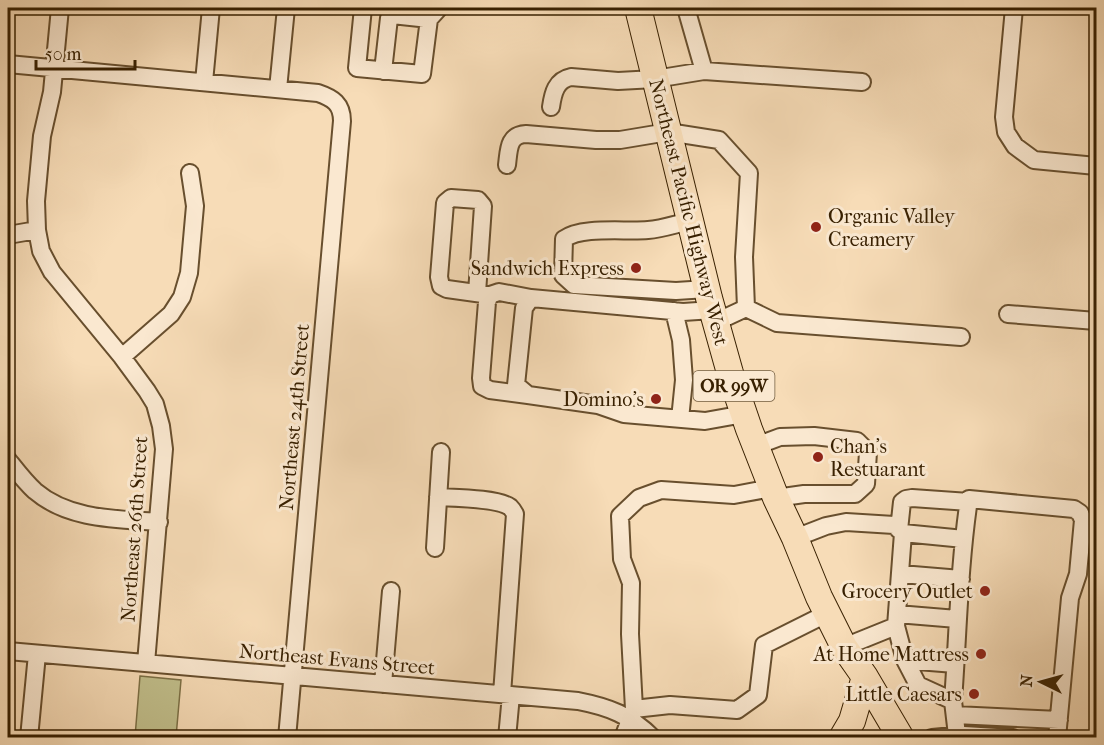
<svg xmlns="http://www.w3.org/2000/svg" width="1104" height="745" viewBox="0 0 1104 745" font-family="'IM FELL French Canon',serif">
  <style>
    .green { fill: #c1bf8c; stroke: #7c7046; stroke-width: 1.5 }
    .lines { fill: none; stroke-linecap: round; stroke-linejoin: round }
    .minor-casing { stroke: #684f2e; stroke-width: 20 }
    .highway-casing { stroke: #382001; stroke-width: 28 }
    .minor { stroke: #fae8d0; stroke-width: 16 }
    .highway { stroke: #f7dcb7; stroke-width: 26 }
    .poi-dot { fill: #8f2418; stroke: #fae8d0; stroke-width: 2 }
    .labels { text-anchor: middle; stroke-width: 6; stroke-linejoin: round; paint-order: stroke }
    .shield { fill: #fae8d0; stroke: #725c3f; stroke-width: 1.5 }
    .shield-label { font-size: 18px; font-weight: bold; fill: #382001 }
    .street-label { font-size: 20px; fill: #382001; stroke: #fae8d0 }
    .poi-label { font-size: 20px; fill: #382001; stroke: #fae8d0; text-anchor: end }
  </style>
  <rect width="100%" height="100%" fill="#f7dcb7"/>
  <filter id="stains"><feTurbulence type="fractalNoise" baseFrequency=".00333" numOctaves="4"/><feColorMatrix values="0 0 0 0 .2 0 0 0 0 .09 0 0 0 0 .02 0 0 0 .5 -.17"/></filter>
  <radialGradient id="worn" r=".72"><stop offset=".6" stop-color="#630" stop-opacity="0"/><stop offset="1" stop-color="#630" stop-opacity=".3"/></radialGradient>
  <path class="green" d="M140,676l41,4 -5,57h-41z"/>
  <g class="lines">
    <g class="minor-casing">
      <path id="minor" d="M60,8l-8,84 -10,44 -6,65 1,29 4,21 11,21 70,85 25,34 8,13 6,22 3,23 -18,214
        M363,8l-6,60 65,6 7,-55 10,-11
        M686,8l18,63
        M1014,8l-10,109 2,15 9,14 19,14 62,6
        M8,64l310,29c15,5 24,11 24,28l-55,617
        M383,71l6,-53 3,-3 37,4
        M204,82l7,-74
        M278,89l8,-81
        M551,107c2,-14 5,-27 20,-30l47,4 37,-2 49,-8 158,11
        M507,165c2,-16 1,-30 19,-31l70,6h24l48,-8 51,8 30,33 -5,84 2,51 -30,14
        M690,221c-14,3 -28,8 -42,9 -23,2 -66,-4 -84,9l-1,36 11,10 102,6 31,-2
        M8,235l29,-5
        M477,293l6,-87 -5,-6 -27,-2 -6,5 -6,74 2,9 6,3 43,6
        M746,308l31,15 184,14
        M713,310l-30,2 -152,-14 -7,10 -8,77 12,10 70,10 26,9 81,7 39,-7
        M674,311l7,29 3,40 -4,39
        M1008,314l88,7
        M122,357l49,-43 11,-17 7,-24 6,-67 -5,-33
        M528,395l-38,-5 -8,-4 -1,-8 6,-76 3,-7 9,-3 32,6
        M756,446l24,-9 34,-1 43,5 11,11 -2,32 -11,10h-51l-28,4
        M8,460c8,10 17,22 27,31 34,29 82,28 124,31
        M438,497c17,1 59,1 72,10 3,3 3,3 5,7l-13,180
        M899,530l3,-28 4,-3 6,-1 57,4
        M903,533l61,6
        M795,538l31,-12 20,-4 48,3 9,8 -7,93 9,34 13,25 35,16 4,34
        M435,548l6,-96
        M901,574l60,5
        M897,614l60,5
        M844,647l52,-21
        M8,651l570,50c31,6 52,14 75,37
        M905,660l50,4
        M383,684l8,-93
        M953,701c5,-67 6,-135 16,-202l105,10 6,4 3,7 -5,54 -8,24 -13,140
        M634,709l36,-4 67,5 21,-15 6,-50 64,-32
        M955,715l104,5
        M29,738l8,-84
        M507,738l4,-43
        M623,738l11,-29 -4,-75 1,-51 -9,-24 -2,-43 19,-18 22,-8 73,5 38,-7
        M932,738l32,-3 49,3"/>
    </g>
    <g class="highway-casing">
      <path id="highway" d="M638,8l71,290 21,75 19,56 27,69 19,40 24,59 25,50 21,30 36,61
        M842,738l10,-17 13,-44"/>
    </g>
    <use href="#minor" class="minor"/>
    <use href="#highway" class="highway"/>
  </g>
  <g class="poi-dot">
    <circle cx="816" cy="227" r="6"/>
    <circle cx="636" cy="268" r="6"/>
    <circle cx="656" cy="399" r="6"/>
    <circle cx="818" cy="457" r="6"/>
    <circle cx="985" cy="591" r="6"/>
    <circle cx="981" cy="654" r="6"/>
    <circle cx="974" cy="694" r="6"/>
  </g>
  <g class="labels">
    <rect class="shield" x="693.5" y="371" width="81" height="30" rx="4.5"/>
    <g class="shield-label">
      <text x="734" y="392">OR 99W</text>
    </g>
    <g class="street-label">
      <text transform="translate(689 212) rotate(76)" y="7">Northeast Pacific Highway West</text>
      <text transform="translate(294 417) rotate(-85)" y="7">Northeast 24th Street</text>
      <text transform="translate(134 529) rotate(-86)" y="7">Northeast 26th Street</text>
      <text transform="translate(337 659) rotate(5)" y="7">Northeast Evans Street</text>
    </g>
    <g class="poi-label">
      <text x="828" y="223" text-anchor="start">Organic Valley<tspan x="828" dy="23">Creamery</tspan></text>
      <text x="624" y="275">Sandwich Express</text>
      <text x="644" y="406">Domino's</text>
      <text x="830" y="453" text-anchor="start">Chan's<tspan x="830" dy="23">Restuarant</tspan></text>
      <text x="973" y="598">Grocery Outlet</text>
      <text x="969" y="661">At Home Mattress</text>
      <text x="962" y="701">Little Caesars</text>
    </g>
  </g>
  <rect width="1104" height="745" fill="none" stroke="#f7dcb7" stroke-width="30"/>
  <rect x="9" y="9" width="1086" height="727" fill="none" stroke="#382001" stroke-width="3"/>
  <rect x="15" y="15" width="1074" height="715" fill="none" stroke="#382001" stroke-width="1.5"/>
  <g transform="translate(1041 682) rotate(275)" stroke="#fae8d0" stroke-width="4.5" paint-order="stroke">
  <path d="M0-4.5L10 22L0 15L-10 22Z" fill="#382001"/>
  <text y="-9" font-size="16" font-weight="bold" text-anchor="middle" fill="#382001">N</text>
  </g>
  <path d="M36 60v9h99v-9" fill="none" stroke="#382001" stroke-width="3"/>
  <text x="45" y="60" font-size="18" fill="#382001" stroke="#fae8d0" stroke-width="4.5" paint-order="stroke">50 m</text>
  <rect width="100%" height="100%" filter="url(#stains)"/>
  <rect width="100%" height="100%" fill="url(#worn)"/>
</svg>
